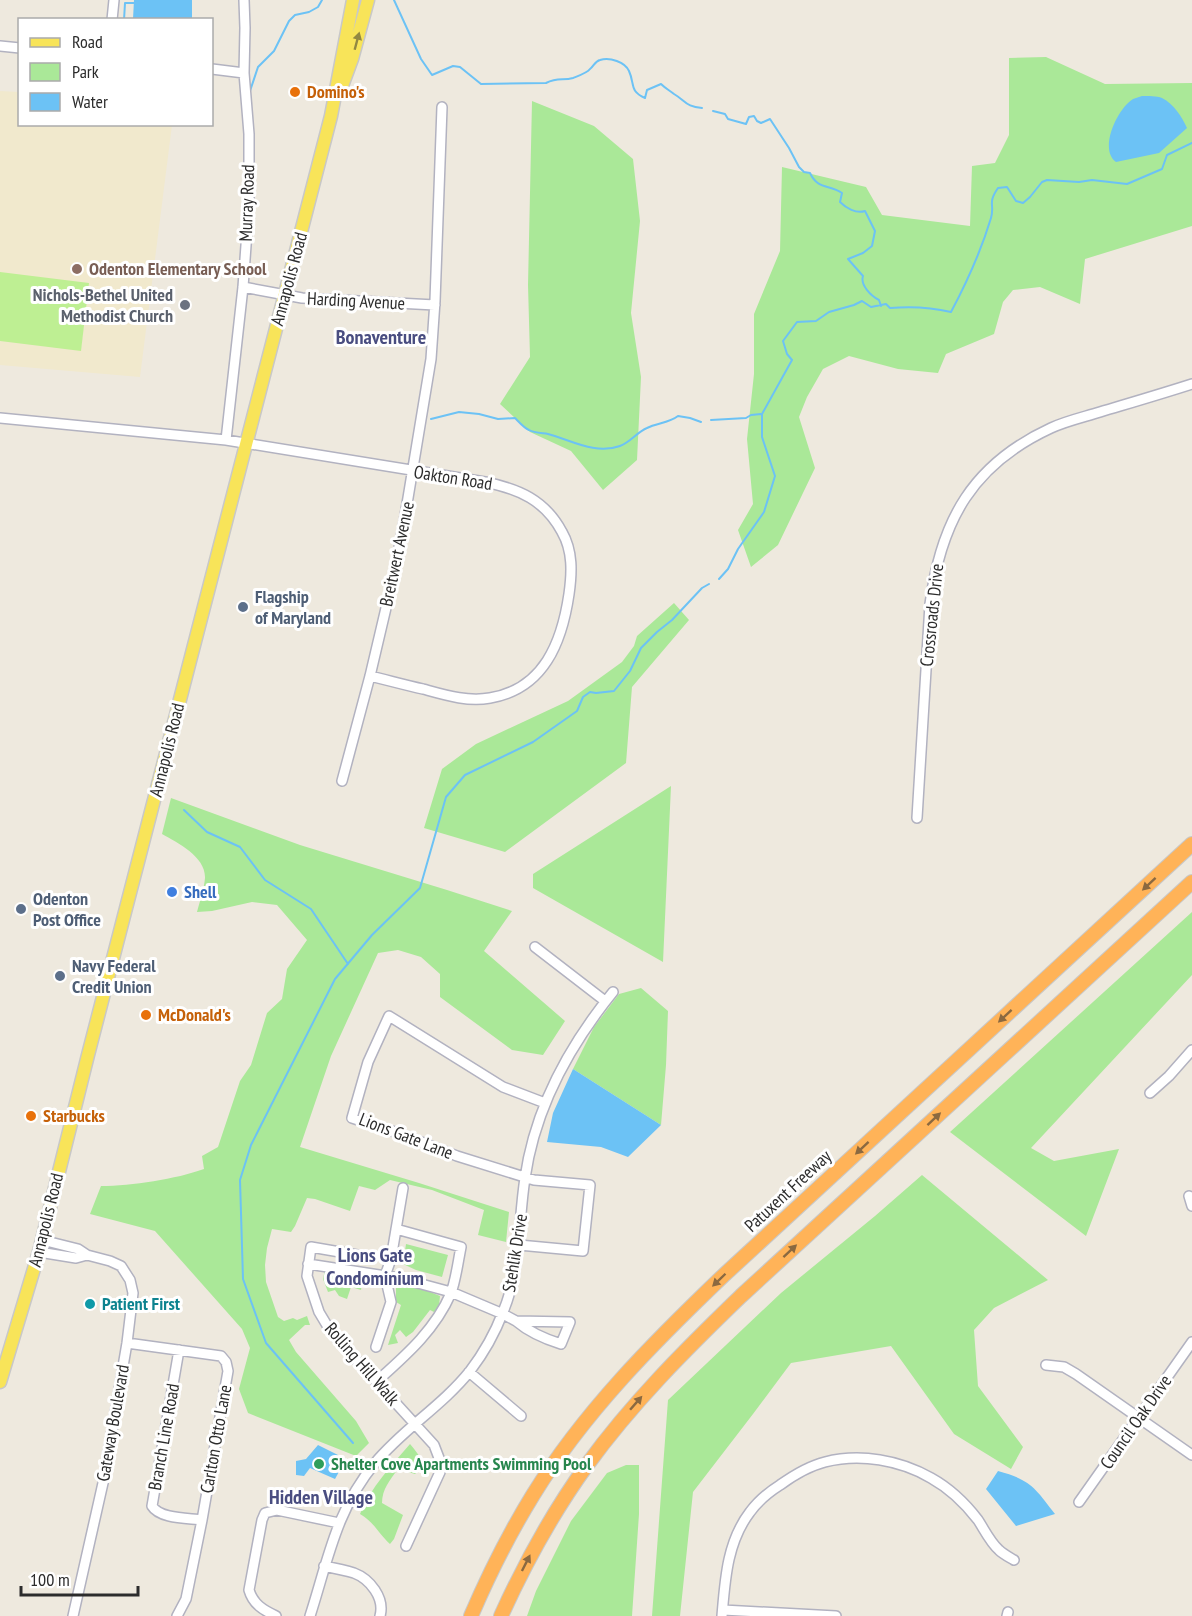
<svg xmlns="http://www.w3.org/2000/svg" width="1192" height="1616" viewBox="0 0 1192 1616" font-family="'PT Sans Narrow',sans-serif">
  <style>
    .education { fill: #f1e9cd }
    .green { fill: #aae898 }
    .pitch { fill: #beef93 }
    .water { fill: #6cc2f5 }
    .lines { fill: none; stroke-linecap: round; stroke-linejoin: round }
    .stream { stroke: #6cc2f5; stroke-width: 2 }
    .minor-casing { stroke: #b2b2c0; stroke-width: 12 }
    .major-casing { stroke: #c8c8c8; stroke-width: 15 }
    .highway-casing { stroke: #c8c8c8; stroke-width: 16 }
    .minor { stroke: #fff; stroke-width: 9 }
    .major { stroke: #f8e459; stroke-width: 12 }
    .highway { stroke: #ffb358; stroke-width: 14 }
    .oneway { fill: #928842 }
    .oneway2 { fill: #8b6940 }
    .food-dot { fill: #e8710a; stroke: #fff; stroke-width: 2 }
    .education-dot { fill: #8d6e63; stroke: #fff; stroke-width: 2 }
    .worship-dot { fill: #6b7280; stroke: #fff; stroke-width: 2 }
    .service-dot { fill: #5c6f8a; stroke: #fff; stroke-width: 2 }
    .shop-dot { fill: #3f7fe0; stroke: #fff; stroke-width: 2 }
    .culture-dot { fill: #0f9aa8; stroke: #fff; stroke-width: 2 }
    .leisure-dot { fill: #2e9e5b; stroke: #fff; stroke-width: 2 }
    .labels { text-anchor: middle; stroke-width: 6; stroke-linejoin: round; paint-order: stroke }
    .food-label { font-size: 18px; font-weight: bold; fill: #c56008; stroke: #fff; text-anchor: start }
    .street-label { font-size: 18px; fill: #2c2c2c; stroke: #fff }
    .education-label { font-size: 18px; font-weight: bold; fill: #785e54; stroke: #fff; text-anchor: start }
    .worship-label { font-size: 18px; font-weight: bold; fill: #5b616d; stroke: #fff; text-anchor: end }
    .service-label { font-size: 18px; font-weight: bold; fill: #4e5e75; stroke: #fff; text-anchor: start }
    .shop-label { font-size: 18px; font-weight: bold; fill: #366cbe; stroke: #fff; text-anchor: start }
    .culture-label { font-size: 18px; font-weight: bold; fill: #0d838f; stroke: #fff; text-anchor: start }
    .leisure-label { font-size: 18px; font-weight: bold; fill: #27864d; stroke: #fff; text-anchor: start }
    .neighbourhood-label { font-size: 20px; font-weight: bold; fill: #494d80; stroke: #fff }
  </style>
  <rect width="100%" height="100%" fill="#eee9de"/>
  <path class="education" d="M0,91l19,1 1,32 152,1 -32,252 -140,-12z"/>
  <path class="green" d="M1046,57l59,27 87,-1v143l-107,33 -5,45 -40,-17 -27,3 -10,12 -9,32 -48,20 -8,19 -40,-4 -49,-13 -26,13 -16,28 -8,20 16,51 -37,77 -27,22 -13,-37 15,-26 -6,-65 7,-65v-60l26,-63 2,-84 84,20 16,28 88,11 2,-60 23,-3 14,-28v-77z
    M532,101l62,25 39,33 7,62 -9,92 10,64 -4,83 -34,30 -32,-39 -41,-19 -30,-28 30,-47 -2,-72z
    M674,603l15,17 -57,67 -6,76 -121,89 -81,-24 18,-59 34,-25 92,-43 54,-39 12,-16 3,-10z
    M671,786l-8,176 -130,-74v-14z
    M171,798l129,47 147,45 65,21 -28,40 81,70 -22,34 -31,-5 -72,-53v-23l-19,-17 -23,-7 -20,3 -47,103 -31,91 119,36 90,29 -3,30 -28,-7 6,-25 -52,-20 -42,-10 -15,10 -16,-4 -9,25 -35,-12 -8,-1 -12,28 -4,6 -19,-3 -5,19 -2,17 1,17 12,35 6,4 9,-3 4,2 10,-4 3,9h-5l-16,15 7,12 60,69 13,22 -13,13 -108,-43 -9,-24 11,-41 -8,-19 -87,-98 -65,-17 11,-28c31,0 75,-7 103,-17l-2,-13 16,-9 22,-66 11,-16 16,-52 15,-14 5,-30 20,-29 -30,-35 -25,-3 -40,9 -15,1c3,-11 7,-23 8,-34 1,-21 -27,-35 -43,-44z
    M1192,912v63l-161,173 23,13 65,-12 -33,87 -136,-104z
    M641,988l27,23 -2,54 -5,60 -88,-56 21,-42 25,-33z
    M922,1175l126,105 -54,28 -20,22 4,56 45,61 -12,22 -57,-35 -63,-88 -100,17 -38,51 -60,78 -13,124h-28l16,-216 113,-107 94,-77z
    M406,1244l42,11 -6,22 -26,-7 -13,-6z
    M325,1270l38,7 -2,13 -10,-3 -4,12 -8,-3 -4,-6 -7,2 -5,-13z
    M396,1285l29,5 15,6 -1,10 -5,6 -4,-2 -17,22 -7,5 -6,-7 -5,5 3,8 -10,2 13,-40 -5,-3z
    M410,1444c9,11 17,19 5,30l-17,-5c-8,11 -16,20 -16,34l21,12 -9,24 -4,5c-12,-11 -16,-22 -30,-30 11,-27 31,-48 50,-70z
    M626,1465h13v49l-7,102h-105l9,-25 35,-70 36,-48z"/>
  <path class="pitch" d="M0,272l89,11 -8,68 -81,-10z"/>
  <path class="water" d="M134,0h58v19h-59z
    M1142,96c6,0 15,0 20,2 12,6 20,19 25,30l-28,25 -43,9c-18,-13 2,-54 17,-63 3,-1 6,-2 9,-3z
    M573,1069l88,56 -33,32 -27,-10 -54,-5 6,-29z
    M318,1445l28,14 -11,20 -25,-11 -6,8 -8,-1v-14l10,-2z
    M998,1471c33,9 37,17 57,43l-39,12 -30,-37z"/>
  <g class="lines">
    <path class="stream" d="M394,0l27,59 11,16 21,-9 7,1 21,17 65,-1c12,-6 17,-2 27,-5 5,-2 14,-5 17,-9 4,-3 5,-8 10,-9 10,-3 25,2 29,11 6,13 0,20 16,27l2,-8 14,-6c4,4 8,6 13,10 12,7 12,13 28,14
      M124,20l1,-17h9
      M250,91l8,-24 16,-16 15,-30 6,-6 14,-3 9,-5 4,-7
      M713,111l12,3 3,5 18,5 3,-7 5,-1 3,5 4,2 9,-4 19,29 10,19 5,5 6,1c8,17 19,11 32,20l-2,9c6,6 16,12 25,9l10,20 -3,15 -9,7 -15,6 15,17c-3,9 8,20 16,24l2,6
      M431,419l28,-7 20,2 19,5 17,-1c4,4 9,10 14,12 5,3 13,3 19,4 23,6 47,21 72,12 11,-4 17,-14 27,-18 10,-5 22,-5 31,-12l12,2 11,4
      M711,420l35,-2 5,-3 10,-1
      M719,579l9,-10 10,-20 26,-37 11,-36 -13,-39v-23l30,-54 -5,-6 -4,-13 14,-19 19,-1 13,-9 25,-7 8,-4 9,6 15,-3 4,4c22,-2 40,-1 61,4 16,-30 30,-61 40,-94 4,-14 -4,-14 7,-30l9,-1 9,14 7,2 7,-6 12,-15 5,-2 32,2 13,-2 35,4 35,-15 5,-14 25,-12
      M184,810l23,22 33,15 25,33 46,29 37,55
      M353,1443l-87,-100 -23,-64 -3,-99 11,-35 84,-166 37,-44 48,-47 26,-91 19,-22 68,-33 44,-31 6,-14 7,-5 6,1 18,-2 16,-20 11,-23 16,-16 15,-12 30,-32 7,-4"/>
    <g class="minor-casing">
      <path id="minor" d="M112,20l2,-20
        M0,46l20,2
        M212,69l32,4
        M243,287l59,11 133,7
        M0,418l226,22 259,42c34,7 60,18 77,50 11,19 10,41 7,62 -7,48 -25,95 -79,104 -23,4 -45,-3 -67,-9 -18,-4 -36,-9 -53,-13
        M226,440l17,-153 6,-83v-70l-5,-61 1,-45 -1,-28
        M342,781l28,-105 24,-102 10,-52 27,-163 4,-58 7,-194
        M917,818l13,-214c11,-84 43,-140 121,-176 15,-7 33,-11 49,-16 30,-9 61,-18 92,-28
        M535,947l70,54
        M1150,1093l19,-17 23,-26
        M1189,1196l3,10
        M42,1240l36,9 9,6 23,6 11,5 9,14 3,13 -6,50 -24,140 -30,133
        M519,1245l64,6 7,-66 -56,-5 -77,-24 -56,-22 -49,-16 16,-56 21,-46 114,71 42,16
        M39,1252l37,6 11,-3
        M363,1256l-52,-9 -4,29 12,36 12,20 103,113 5,13 1,14 -34,74
        M308,1264l91,14 52,14 52,22 13,7 54,1 -9,22c-16,-5 -32,-12 -45,-23
        M127,1343l94,13 5,6 2,9 -26,149 -16,79 -9,17
        M376,1347l15,-45 -6,-26 6,-17 12,-71
        M179,1350l-27,156c8,13 36,12 50,14
        M1046,1365l18,2 12,7 116,81
        M469,1372l52,44
        M377,1381c29,-26 58,-51 74,-88 5,-14 7,-31 10,-46l-65,-18
        M1079,1502l113,-160
        M324,1566c10,2 20,4 30,7 16,6 31,25 26,43
        M723,1610l113,6
        M276,1616c-13,-6 -23,-12 -27,-26l13,-70 3,-7 12,-3 62,13
        M310,1616c18,-56 26,-106 65,-153 28,-34 67,-57 95,-92 13,-17 25,-38 33,-59 18,-43 15,-89 22,-134 10,-70 44,-132 88,-186
        M722,1616c3,-36 5,-74 28,-104 8,-11 19,-20 30,-27 14,-10 29,-19 45,-23 35,-9 75,-2 106,16 18,10 34,25 47,42 6,9 12,22 21,30 4,4 10,7 15,10
        M1007,1616l1,-4"/>
    </g>
    <g class="major-casing">
      <path id="major" d="M342,86l10,-27 16,-59
        M0,1382l39,-130 49,-197 243,-939 22,-116"/>
    </g>
    <g class="highway-casing">
      <path id="highway" d="M471,1616c18,-42 38,-82 62,-121 51,-83 121,-153 191,-220l468,-431
        M501,1616c24,-53 52,-104 86,-151 45,-62 99,-116 154,-169l451,-414"/>
    </g>
    <use href="#minor" class="minor"/>
    <use href="#major" class="major"/>
    <use href="#highway" class="highway"/>
  </g>
  <defs><path id="oneway-solid" d="M-6-.8H1V-3.2L6.5 0L1 3.2V.8H-6Z" transform="scale(1.5)"/></defs>
  <use class="oneway" href="#oneway-solid" transform="translate(357 41) rotate(-75)"/>
  <g class="oneway2">
    <use href="#oneway-solid" transform="translate(1149 884) rotate(137)"/>
    <use href="#oneway-solid" transform="translate(1005 1016) rotate(137)"/>
    <use href="#oneway-solid" transform="translate(934 1119) rotate(-43)"/>
    <use href="#oneway-solid" transform="translate(862 1148) rotate(137)"/>
    <use href="#oneway-solid" transform="translate(790 1251) rotate(-43)"/>
    <use href="#oneway-solid" transform="translate(719 1280) rotate(136)"/>
    <use href="#oneway-solid" transform="translate(636 1403) rotate(-49)"/>
    <use href="#oneway-solid" transform="translate(526 1563) rotate(-63)"/>
  </g>
  <g class="food-dot">
    <circle cx="295" cy="92" r="6"/>
    <circle cx="146" cy="1015" r="6"/>
    <circle cx="31" cy="1116" r="6"/>
  </g>
  <circle class="education-dot" cx="77" cy="269" r="6"/>
  <circle class="worship-dot" cx="185" cy="305" r="6"/>
  <g class="service-dot">
    <circle cx="243" cy="607" r="6"/>
    <circle cx="21" cy="909" r="6"/>
    <circle cx="60" cy="976" r="6"/>
  </g>
  <circle class="shop-dot" cx="172" cy="892" r="6"/>
  <circle class="culture-dot" cx="90" cy="1304" r="6"/>
  <circle class="leisure-dot" cx="319" cy="1464" r="6"/>
  <g class="labels">
    <g class="food-label">
      <text x="307" y="98">Domino's</text>
      <text x="158" y="1021">McDonald's</text>
      <text x="43" y="1122">Starbucks</text>
    </g>
    <g class="street-label">
      <text transform="translate(247 203) rotate(-88)" y="6">Murray Road</text>
      <text transform="translate(289 279) rotate(-75)" y="6">Annapolis Road</text>
      <text transform="translate(356 301) rotate(3)" y="6">Harding Avenue</text>
      <text transform="translate(453 478) rotate(9)" y="6">Oakton Road</text>
      <text transform="translate(397 554) rotate(-78)" y="6">Breitwert Avenue</text>
      <text transform="translate(932 615) rotate(-84)" y="6">Crossroads Drive</text>
      <text transform="translate(167 750) rotate(-76)" y="6">Annapolis Road</text>
      <text transform="translate(406 1136) rotate(21)" y="6">Lions Gate Lane</text>
      <text transform="translate(788 1191) rotate(-43)" y="6">Patuxent Freeway</text>
      <text transform="translate(46 1220) rotate(-76)" y="6">Annapolis Road</text>
      <text transform="translate(515 1253) rotate(-81)" y="6">Stehlik Drive</text>
      <text transform="translate(362 1364) rotate(49)" y="6">Rolling Hill Walk</text>
      <text transform="translate(1136 1422) rotate(-55)" y="6">Council Oak Drive</text>
      <text transform="translate(113 1423) rotate(-80)" y="6">Gateway Boulevard</text>
      <text transform="translate(164 1437) rotate(-80)" y="6">Branch Line Road</text>
      <text transform="translate(216 1439) rotate(-80)" y="6">Carlton Otto Lane</text>
    </g>
    <g class="education-label">
      <text x="89" y="275">Odenton Elementary School</text>
    </g>
    <g class="worship-label">
      <text x="173" y="301">Nichols-Bethel United<tspan x="173" dy="21">Methodist Church</tspan></text>
    </g>
    <g class="service-label">
      <text x="255" y="603">Flagship<tspan x="255" dy="21">of Maryland</tspan></text>
      <text x="33" y="905">Odenton<tspan x="33" dy="21">Post Office</tspan></text>
      <text x="72" y="972">Navy Federal<tspan x="72" dy="21">Credit Union</tspan></text>
    </g>
    <g class="shop-label">
      <text x="184" y="898">Shell</text>
    </g>
    <g class="culture-label">
      <text x="102" y="1310">Patient First</text>
    </g>
    <g class="leisure-label">
      <text x="331" y="1470">Shelter Cove Apartments Swimming Pool</text>
    </g>
    <g class="neighbourhood-label">
      <text x="381" y="344">Bonaventure</text>
      <text x="375" y="1262">Lions Gate<tspan x="375" dy="23">Condominium</tspan></text>
      <text x="321" y="1504">Hidden Village</text>
    </g>
  </g>
  <rect x="18" y="18" width="195" height="108" fill="#ffffff" stroke="#ababab" stroke-width="1.5"/>
  <rect x="30" y="38" width="30" height="9" fill="#f8e459" stroke="#ababab" stroke-width="1.5"/>
  <text x="72" y="48" font-size="18" fill="#2c2c2c">Road</text>
  <rect x="30" y="63" width="30" height="18" fill="#aae898" stroke="#ababab" stroke-width="1.5"/>
  <text x="72" y="78" font-size="18" fill="#2c2c2c">Park</text>
  <rect x="30" y="93" width="30" height="18" fill="#6cc2f5" stroke="#ababab" stroke-width="1.5"/>
  <text x="72" y="108" font-size="18" fill="#2c2c2c">Water</text>
  <path d="M21 1586v9h117v-9" fill="none" stroke="#2c2c2c" stroke-width="3"/>
  <text x="30" y="1586" font-size="18" fill="#2c2c2c" stroke="#ffffff" stroke-width="4.5" paint-order="stroke">100 m</text>
</svg>
